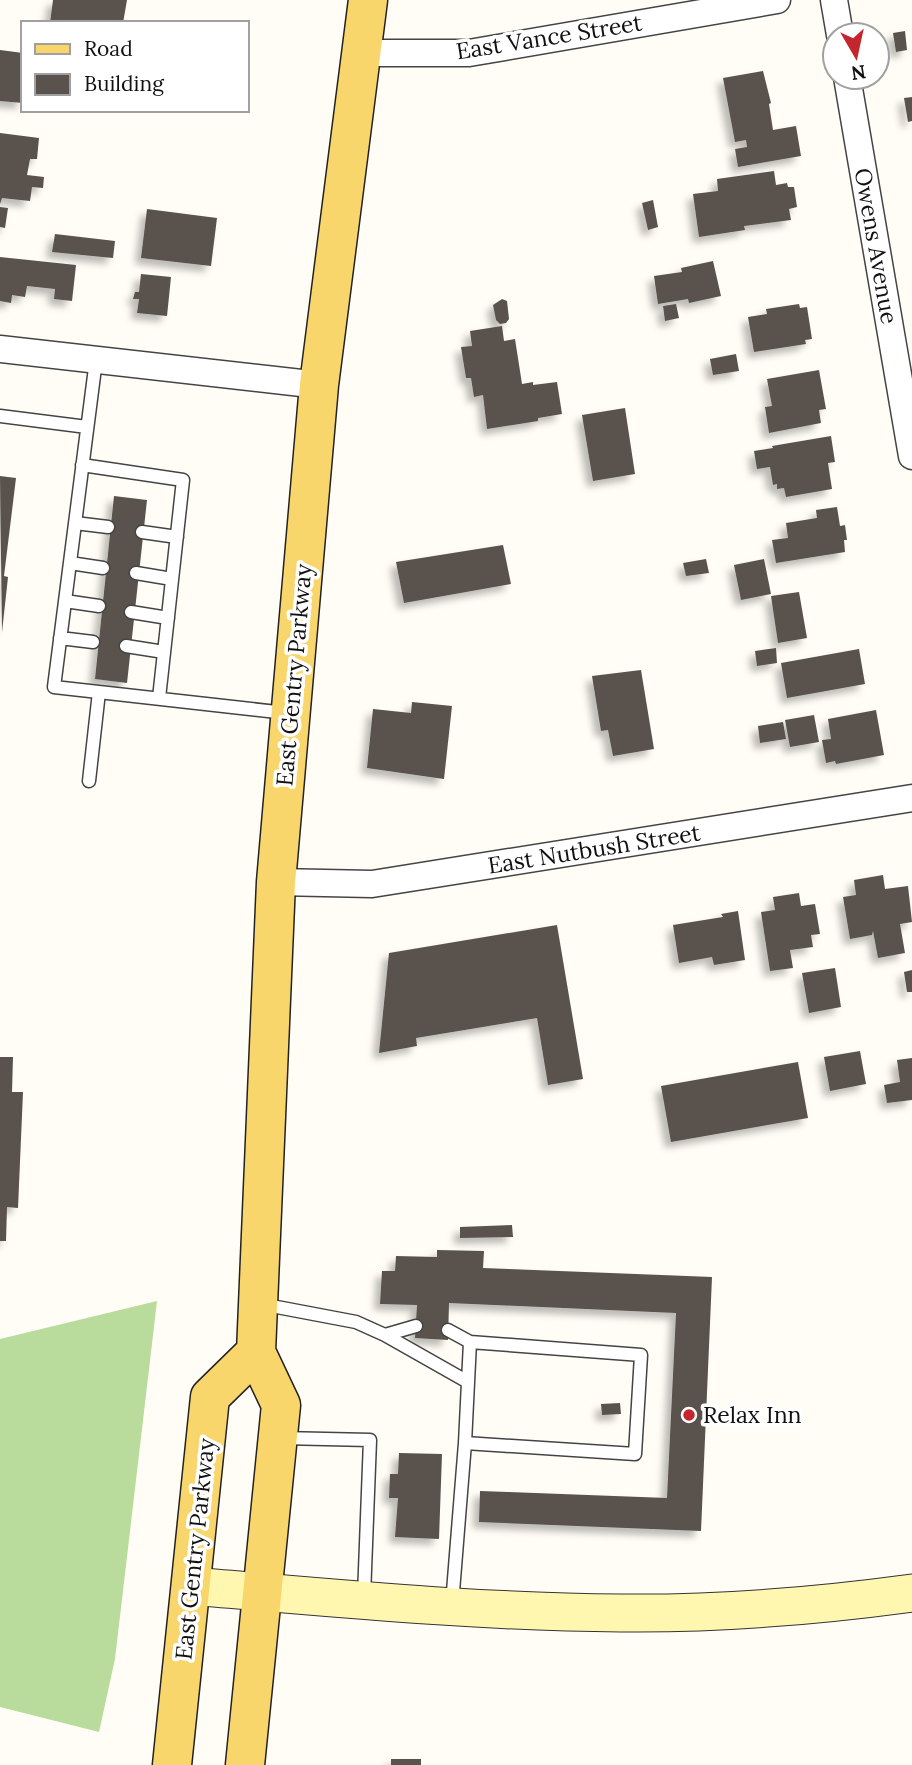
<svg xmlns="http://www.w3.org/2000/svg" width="912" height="1765" viewBox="0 0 912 1765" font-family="Lora,serif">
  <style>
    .forest { fill: #b9dc9c }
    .building { fill: #5a524d; filter: url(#shadow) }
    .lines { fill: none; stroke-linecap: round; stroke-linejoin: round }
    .lane-casing { stroke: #444; stroke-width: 15 }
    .street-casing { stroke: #444; stroke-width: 29 }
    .secondary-casing { stroke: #333; stroke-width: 39 }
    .primary-casing { stroke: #222; stroke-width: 41 }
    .lane { stroke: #fff; stroke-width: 12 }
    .street { stroke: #fff; stroke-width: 26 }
    .secondary { stroke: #fff6b0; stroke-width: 37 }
    .primary { stroke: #f9d66b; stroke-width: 38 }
    .poi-dot { fill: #c4262e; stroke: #fff; stroke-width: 2.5 }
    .labels { text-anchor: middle; stroke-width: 7; stroke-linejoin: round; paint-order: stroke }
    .street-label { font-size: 23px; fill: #111; stroke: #fff }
    .poi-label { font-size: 23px; fill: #111; stroke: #fff; text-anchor: start }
  </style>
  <defs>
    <filter id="shadow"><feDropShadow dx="-6" dy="6" stdDeviation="3.5" flood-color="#0004"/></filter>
  </defs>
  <rect width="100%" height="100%" fill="#fffdf5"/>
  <path class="forest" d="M157,1301l-42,358 -16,73 -99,-25v-368z"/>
  <path class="building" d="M53,0h74l-4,23h-73z
    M905,31l2,19 -11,2 -3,-19z
    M0,50l23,3v50l-23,-2z
    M763,71l8,32 -2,1 4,26 23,-4 5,30 -63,11 -3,-18 12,-2 -1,-7 -11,2 -12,-64z
    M912,97v24l-4,1 -4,-24z
    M0,133l39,5 -2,21h-7l-3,16 17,2 -1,11 -11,-1 -2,14 -28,-3 -2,6z
    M774,171l2,14 11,-2 1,4h6l3,20 -8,2 2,11 -47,6 1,4 -46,7 -6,-43 25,-3 -1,-12z
    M653,200l5,27 -10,3 -6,-27z
    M0,207l8,1 -3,20 -5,-1z
    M147,209l70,9 -6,48 -70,-8z
    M55,234l60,7 -2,17 -61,-6z
    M0,257l76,8 -4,36 -18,-2 1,-10 -28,-3 -2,11 -13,-2 -1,8 -11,-2z
    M713,261l8,35 -32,7 -1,-4 -30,5 -4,-28 28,-4 -1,-4z
    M141,274l30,3 -4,39 -30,-3 2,-14h-6l2,-7h4z
    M502,299l5,2 2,18 -3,4 -6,1 -4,-4 -3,-15z
    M676,304l3,14 -14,3 -2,-15z
    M799,304l1,4 7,-1 5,32 -7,1 1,4 -52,8 -6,-35 19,-3 -1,-5z
    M502,326l2,15 11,-2 7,45 11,-2v3l24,-3 5,32 -24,4v3l-51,8 -4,-34 -9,2 -3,-19h-5l-5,-31 11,-1 -2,-15z
    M736,354l3,17 -26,4 -3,-16z
    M819,370l7,39 -7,1 2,13 -52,10 -4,-26 7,-1 -5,-27z
    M625,408l10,66 -42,7 -11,-66z
    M831,436l4,26 -7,1 4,26 -46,8 -2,-9 -7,1v-5l-4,1 -3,-18 -13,2 -3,-18 19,-3 -1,-2z
    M0,476l16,2 -12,98 4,1 -6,55z
    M114,496l33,4 -20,183 -32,-4z
    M837,507l3,19 5,-1 2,15h-3l1,12 -69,11 -4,-23 16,-2 -2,-15 31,-5 -1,-8z
    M503,545l8,39 -107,19 -8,-41z
    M706,559l3,14 -23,3 -3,-13z
    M764,559l7,35 -30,6 -7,-35z
    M799,592l8,46 -29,5 -7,-47z
    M776,648l1,15 -20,3 -2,-15z
    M859,649l6,35 -78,14 -6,-35z
    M641,670l13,79 -41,7 -5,-26 -7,1 -9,-55z
    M412,702l40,4 -8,73 -77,-11 6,-59 38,4z
    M876,710l8,45 -48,9 -1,-3 -9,2 -4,-23 9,-1 -3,-20z
    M814,715l5,27 -29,5 -5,-27z
    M783,722l3,17 -26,4 -2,-17z
    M883,875l2,14 23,-3 4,36 -12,2 5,29 -27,5 -5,-27 -1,4 -22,4 -7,-42 13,-2 -2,-15z
    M799,893l2,13 14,-2 5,30 -9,1 2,12 -23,3 3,18 -23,3 -9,-59 14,-2 -2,-13z
    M738,911l7,49 -31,5 -2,-8 -33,6 -6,-38 50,-8 -2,-3z
    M557,925l26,154 -35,6 -11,-67 -121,20 1,8 -38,7 10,-100z
    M835,968l6,39 -32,6 -7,-40z
    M912,970v22h-5l-3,-20z
    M860,1051l6,33 -36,7 -6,-34z
    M0,1057h13l-1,35h11l-5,116 -11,-1 -1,34h-6z
    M912,1058v42l-25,3 -3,-18 16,-3 -3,-22z
    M798,1062l10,56 -137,24 -10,-56z
    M512,1225l1,12 -53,1v-11z
    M437,1250l47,1 -1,17 229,9 -11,254 -222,-9 1,-31 187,7 9,-185 -227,-10 -1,37 -33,-2 2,-33 -37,-1 2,-33h13l1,-15 41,1z
    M620,1403l1,11 -19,1 -1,-11z
    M399,1453l43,1 -3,85 -44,-2 3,-39h-9l1,-24h8z
    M391,1759h30v6h-30z"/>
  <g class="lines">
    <g class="lane-casing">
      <path id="lane" d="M96,360l-42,327 232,26
        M0,416l87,11
        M82,465l101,15 -24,218
        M75,523l33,4
        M142,532l35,5
        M70,563l33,5
        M136,573l36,6
        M65,601l34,5
        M131,612l37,6
        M60,638l33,4
        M126,646l38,6
        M89,781l10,-89
        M261,1304l95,18 29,13 83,47
        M448,1330l22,12
        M385,1335l31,-9
        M281,1438l89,2 -6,156
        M452,1604l13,-161 170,11 6,-99 -171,-13 -5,101"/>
    </g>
    <g class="street-casing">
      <path id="street" d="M834,0l6,35
        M361,53h108l308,-53
        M847,77l65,379
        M0,349l319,36
        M276,882l96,2 540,-86"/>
    </g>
    <g class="secondary-casing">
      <path id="secondary" d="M191,1586c143,12 286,26 430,27 97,1 195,-7 291,-20"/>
    </g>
    <g class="primary-casing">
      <path id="primary" d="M172,1765l38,-368 46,-45
        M245,1765l36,-360 -25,-53 20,-470 43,-497 49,-385"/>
    </g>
    <use href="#lane" class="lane"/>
    <use href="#street" class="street"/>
    <use href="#secondary" class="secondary"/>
    <use href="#primary" class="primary"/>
  </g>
  <circle class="poi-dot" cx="689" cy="1415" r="7"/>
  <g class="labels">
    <g class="street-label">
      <text transform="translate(549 37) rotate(-9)" y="8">East Vance Street</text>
      <text transform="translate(876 246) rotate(80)" y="8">Owens Avenue</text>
      <text transform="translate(294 675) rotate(-85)" y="8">East Gentry Parkway</text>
      <text transform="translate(594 849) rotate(-9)" y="8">East Nutbush Street</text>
      <text transform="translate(195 1549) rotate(-84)" y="8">East Gentry Parkway</text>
    </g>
    <g class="poi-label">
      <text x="703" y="1423">Relax Inn</text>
    </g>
  </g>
  <rect x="21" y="21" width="228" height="91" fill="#ffffff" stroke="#a0a0a0" stroke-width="2"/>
  <rect x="35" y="44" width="35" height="10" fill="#f9d66b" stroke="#a0a0a0" stroke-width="2"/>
  <text x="84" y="56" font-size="21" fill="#111111">Road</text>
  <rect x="35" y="74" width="35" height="21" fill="#5a524d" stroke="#a0a0a0" stroke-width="2"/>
  <text x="84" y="91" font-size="21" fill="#111111">Building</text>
  <g transform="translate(856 56) rotate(171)"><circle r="33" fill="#ffffff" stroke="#a0a0a0" stroke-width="2"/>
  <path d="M0-5L12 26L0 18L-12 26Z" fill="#c4262e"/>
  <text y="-10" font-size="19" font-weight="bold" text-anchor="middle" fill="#111111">N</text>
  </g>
</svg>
